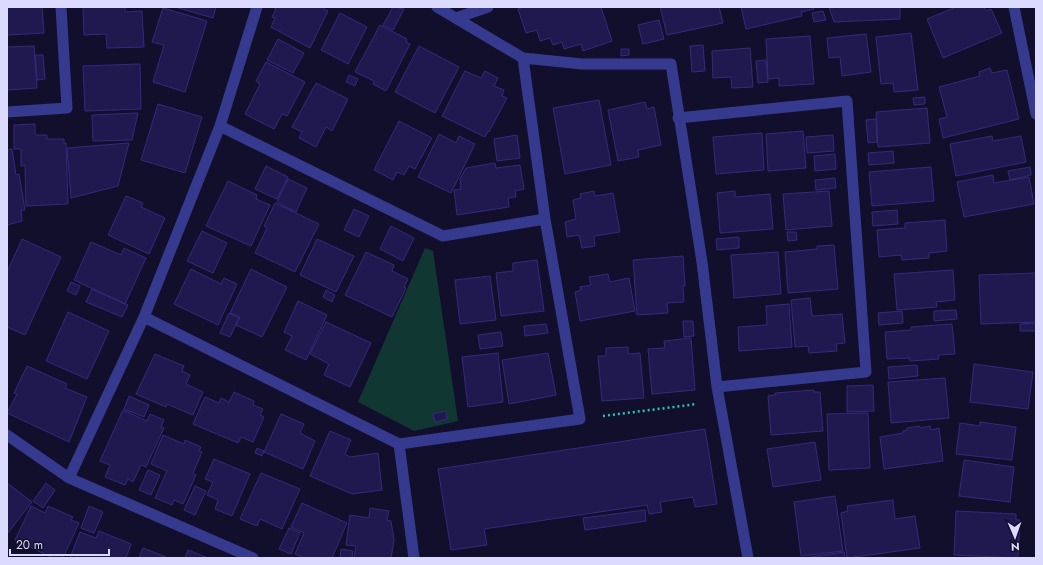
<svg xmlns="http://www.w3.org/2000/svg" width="1043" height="565" viewBox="0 0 1043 565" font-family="Jost,sans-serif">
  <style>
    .green { fill: #113733 }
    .building { fill: #20194f; stroke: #342a7d }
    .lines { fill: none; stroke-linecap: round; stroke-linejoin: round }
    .path { stroke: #26c8b2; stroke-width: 2.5; stroke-dasharray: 2 3; stroke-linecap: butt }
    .minor { stroke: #363a8f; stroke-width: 11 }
  </style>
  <rect width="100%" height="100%" fill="#120f2d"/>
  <path class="green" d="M425,248l8,3 25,170 -44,10 -56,-29z"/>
  <path class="building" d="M7,7h35l2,26 -37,2z
    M83,7h42v5l17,-1 2,36 -37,1 -1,-14 -22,1z
    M175,7h41l-3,11z
    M273,7h52l-1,2 4,2 -18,37 -39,-21 4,-9 -3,-1 4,-8z
    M393,7l11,2 -11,21 -10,-5z
    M524,7h77l11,34 -29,10 -2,-7 -17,5 -2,-7 -9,3 -3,-7 -10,3 -3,-11 -11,3 -8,-24z
    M660,7h59l4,16 -56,12z
    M741,7h72l1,2 -13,3 1,4 -56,13z
    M829,7h71v12l-66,3z
    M956,7h28l2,4 5,-2 11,24 -59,25 -16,-39z
    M163,8l44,13 -22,71 -32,-10 11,-37 -12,-3z
    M823,11l3,9 -12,2 -2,-9z
    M340,13l27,14 -19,37 -27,-14z
    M659,20l5,19 -21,5 -5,-19z
    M380,25l27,14 -1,3 4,2 -24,47 -13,-7 1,-3 -19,-9z
    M911,33l7,57 -24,2 -1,-9 -12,1 -5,-47z
    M866,34l5,38 -29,4 -2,-19 -11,1 -2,-20z
    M810,36l4,48 -35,2v-8l-11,1 -2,-40z
    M278,39l26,14 -11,20 -26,-13z
    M703,45l2,26 -13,1 -2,-26z
    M34,46l3,42 -30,2v-43z
    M419,46l40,21 -24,46 -40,-21z
    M750,48l3,39 -21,1 -1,-11 -18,1 -1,-27z
    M621,49h8v6l-8,1z
    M35,55h8l2,24 -8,1z
    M766,60l2,22 -10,1 -2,-22z
    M266,62l39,20 -18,34 -5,-2 -8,15 -29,-15 15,-30 -4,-3z
    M140,64l1,45 -56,2 -2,-45z
    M990,68l2,5 15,-3 12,49 -76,19 -4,-19 8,-2 -8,-30 41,-11 -1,-4z
    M465,71l16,7 4,-7 13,7 -4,8 10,4 -2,6 5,2 -18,34 -1,-1 -3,6 -43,-21z
    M349,75l9,4 -3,7 -9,-4z
    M316,83l32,16 -16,32 -6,-4 -10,20 -17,-9 3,-6 -10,-5z
    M925,97v7l-11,1 -1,-7z
    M599,100l12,65 -46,9 -12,-66z
    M645,102l2,7 7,-2 7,38 -23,5 1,7 -21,4 -10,-51z
    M158,104l44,13 -17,56 -44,-13z
    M927,108l3,35 -52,4 -2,-35z
    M138,113l-6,27 -39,1 -1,-26z
    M876,119l1,23 -9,1 -2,-23z
    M399,121l33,17 -17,31 -6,-3 -5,9 -7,-3 -4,8 -19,-10z
    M35,124v11h12v4h17v4h2l2,61 -42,2 -1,-41 -4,1v-17h-7v-24z
    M803,131l3,37 -38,3 -2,-37z
    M762,133l2,37 -48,4 -3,-37z
    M439,134l17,9 3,-7 16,8 -24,49 -33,-16z
    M517,135l3,23 -23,3 -3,-22z
    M833,135l1,16 -27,2 -1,-16z
    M992,136l1,5 28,-5 5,26 -70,14 -6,-32z
    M129,143l-11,43 -47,12 -4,-50z
    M12,149l4,26 3,-1 6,36h-4l1,11 -15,4v-75z
    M893,151l1,12 -25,2 -1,-12z
    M835,154l1,15 -21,2 -1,-15z
    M495,163l1,5 24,-3 4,24 -9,2 1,6 -8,1 1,9 -52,8 -3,-25 7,-1 -1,-10 6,-11z
    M266,166l22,11 -11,22 -22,-10z
    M931,167l3,34 -62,5 -3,-34z
    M1030,167l1,8 -21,5 -2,-9z
    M993,175l1,8 35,-6 5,27 -70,13 -7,-35z
    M835,178l1,10 -20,2 -1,-10z
    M288,179l19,9 -11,24 -19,-10z
    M228,181l29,14 -1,4 14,6 -19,41 -45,-20z
    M594,191l1,5 18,-3 7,39 -26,4 1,10 -13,2 -3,-13 -12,2 -2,-15 11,-3 -3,-19 8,-2 -1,-4z
    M735,191v6l35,-3 3,35 -53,4 -3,-40z
    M829,191l3,35 -46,4 -3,-36z
    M126,196l17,7 -2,4 24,11 -16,36 -41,-19z
    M275,203l44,21 -24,48 -40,-19 12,-25 -3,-2z
    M354,209l15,7 -10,21 -15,-7z
    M897,210l1,14 -25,2 -1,-14z
    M945,220l2,31 -18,2v5l-27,2 -1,-5 -22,2 -2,-27 28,-2v-5z
    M391,226l23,12 -11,23 -23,-12z
    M202,231l25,12 -14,30 -26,-12z
    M787,232h9l1,8 -9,1z
    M739,237v11l-22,2 -1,-11z
    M22,239l39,18 -36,78 -18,-8v-55z
    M317,239l37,17 -18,36 -36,-17z
    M91,242l30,13 3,-7 22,10 -21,46 -51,-24z
    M834,245l4,44 -50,4 -3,-41 32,-3v-3z
    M366,252l28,13 -2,6 16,8 -4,8 2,1 -14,29 -47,-22z
    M778,252l3,42 -47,4 -3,-43z
    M683,256l2,30h-2l1,16 -17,1 1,10 -31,2 -4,-55z
    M537,260l7,51 -43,5 -5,-43 17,-2v-8z
    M191,269l30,15 3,-6 13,6 -19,41 -44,-21z
    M251,269l36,18 -25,50 -26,-12 4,-8 -10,-4z
    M953,270l2,30 -19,2 1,5 -40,3 -3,-36z
    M1036,273v49l-55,2 -2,-49z
    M608,274l2,8 19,-4 6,33 -55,10 -5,-29 6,-2 -1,-3 11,-2 -2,-8z
    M490,276l6,44 -36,4 -5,-44z
    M71,282l9,4 -4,9 -9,-4z
    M92,289l36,16 -6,12 -36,-15z
    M326,290l9,5 -3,7 -9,-5z
    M810,298l2,18 30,-2 3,29 -9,1 1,7 -28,2 -1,-7 -13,1 -4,-47z
    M298,301l29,14 -21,45 -21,-10 7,-14 -8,-4z
    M789,304l3,43 -53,4 -1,-24 29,-2 -1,-19z
    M956,310l1,9 -23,2v-10z
    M902,311l1,12 -24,2 -1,-12z
    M68,312l41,19 -22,48 -41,-18z
    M229,313l10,5 -9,19 -10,-4z
    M683,321h10l1,15 -10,1z
    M326,322l45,21 -21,44 -26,-12 5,-11 -19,-10z
    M1036,323v8h-16v-7z
    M546,324l2,9 -23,3 -1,-10z
    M952,324l3,30 -17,1 1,4 -29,2 -1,-3 -22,1 -2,-27 26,-2v-3z
    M501,332l2,14 -23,3 -2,-14z
    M691,338l4,52 -43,4 -4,-45 17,-1 -1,-7z
    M628,347v7l12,-1 4,45 -42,3 -4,-45h8v-8z
    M498,353l5,49 -35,5 -6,-50z
    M548,353l8,42 -47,9 -7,-44z
    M155,354l29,12 -2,5 8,4 -4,9 17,8 -10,23 -26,-11 -1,3 -30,-13z
    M974,364l59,8 -5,37 -58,-7z
    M917,365l1,11 -29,3 -1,-12z
    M27,366l40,18 -2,4 22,9 -18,45 -62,-29 10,-19 -3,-1z
    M945,378l4,40 -58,5 -3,-41z
    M873,385l1,26 -27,1v-26z
    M814,390v2h6l3,39 -52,4 -3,-39 7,-1v-2z
    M234,392l20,9 -1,4 10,4 -3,6 4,2 -11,25 -12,-5 -3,6 -45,-19 12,-27 14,6 2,-5 8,4z
    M129,396l20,9 -5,12 -20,-8z
    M123,410l24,11 3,-7 14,6 -3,7 3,1 -18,39 -5,-2 -8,17 -5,-3 -3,6 -20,-8 5,-12 -10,-4z
    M446,411l1,8 -12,3 -2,-8z
    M868,413l2,55 -41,2 -2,-56z
    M281,414l23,10 -4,9 15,8 -12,28 -39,-17z
    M980,422l36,5 -4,33 -56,-6 4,-31 20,3z
    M919,426l1,2 10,-2 1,4 8,-2 4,33 -59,8 -4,-32 23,-4v-2l4,-1v-2z
    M705,429l12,75 -22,3 -2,-10 -33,5 2,10 -13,2 -2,-9 -163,24 3,16 -36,5 -13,-81z
    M330,431l21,9 -6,14 5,3 28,-4 4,37 -30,4 -42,-18z
    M163,435l21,9 1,-4 16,7 -2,4 3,1 -9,21 3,2 -13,29 -9,-4 -2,5 -17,-7 12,-27 -16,-7z
    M815,442l6,38 -48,7 -6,-38z
    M257,448l7,3 -2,5 -7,-3z
    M214,459l36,15 -18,42 -17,-7 3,-9 -11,-5 6,-13 -8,-3z
    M964,460l50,7 -4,35 -51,-6z
    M148,470l12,5 -9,20 -12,-5z
    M261,473l39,16 -18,40 -22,-10 -3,7 -17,-7z
    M7,483l25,19 -25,32z
    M46,483l9,7 -12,18 -10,-7z
    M195,486l11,5 -11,24 -11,-5z
    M835,496l8,55 -42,5 -7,-54z
    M893,500l2,19 20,-3 5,32 -73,10 -6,-45 7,-2 -1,-5z
    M302,503l45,20 -15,35h-27l-10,-4 9,-21 -13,-6z
    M31,506l14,7 3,-7 25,11 -2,3 8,3 -16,35h-10l-38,-18z
    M89,506l14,6 -9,21 -13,-5z
    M370,508l19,3 -2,9 4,1 3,19 -3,18h-37l2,-12 -10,-1 4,-30 19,3z
    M645,510l1,11 -61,9 -2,-12z
    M956,511l60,3v6h4l-2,38 -64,-3z
    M289,528l11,5 -9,21 -12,-5z
    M99,531l32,13 -5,14h-56l10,-26 16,6z
    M143,548l23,9 -27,1z
    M341,549l12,2 -1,7h-12z
    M188,550l20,8h-23z
    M844,552l1,6h-41z"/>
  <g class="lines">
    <path class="path" d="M603,416l94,-12"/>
    <path class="minor" d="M437,7l86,51 59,6h89l31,198 15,125 31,171
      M1014,7l22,107
      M456,18l32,-11
      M7,112l60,-4 -6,-101
      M678,118l169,-17 19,271 -149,15
      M220,126l223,110 102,-17
      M144,317l255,127 181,-25 -35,-200 -22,-161
      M7,435l62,43
      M399,444l15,114
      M253,558l-184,-80 75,-161 76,-191 37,-119"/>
  </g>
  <rect width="1043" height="565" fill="none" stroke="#dcdbff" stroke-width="16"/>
  <g transform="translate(1015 537) rotate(178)" stroke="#120f2d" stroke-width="3" paint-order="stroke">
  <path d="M0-3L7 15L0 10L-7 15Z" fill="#dcdbff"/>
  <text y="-6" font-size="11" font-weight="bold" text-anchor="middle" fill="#dcdbff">N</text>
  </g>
  <path d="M10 549v6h99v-6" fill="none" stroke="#dcdbff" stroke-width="2"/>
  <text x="16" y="549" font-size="12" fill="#dcdbff" stroke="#120f2d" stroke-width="3" paint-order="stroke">20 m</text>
</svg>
